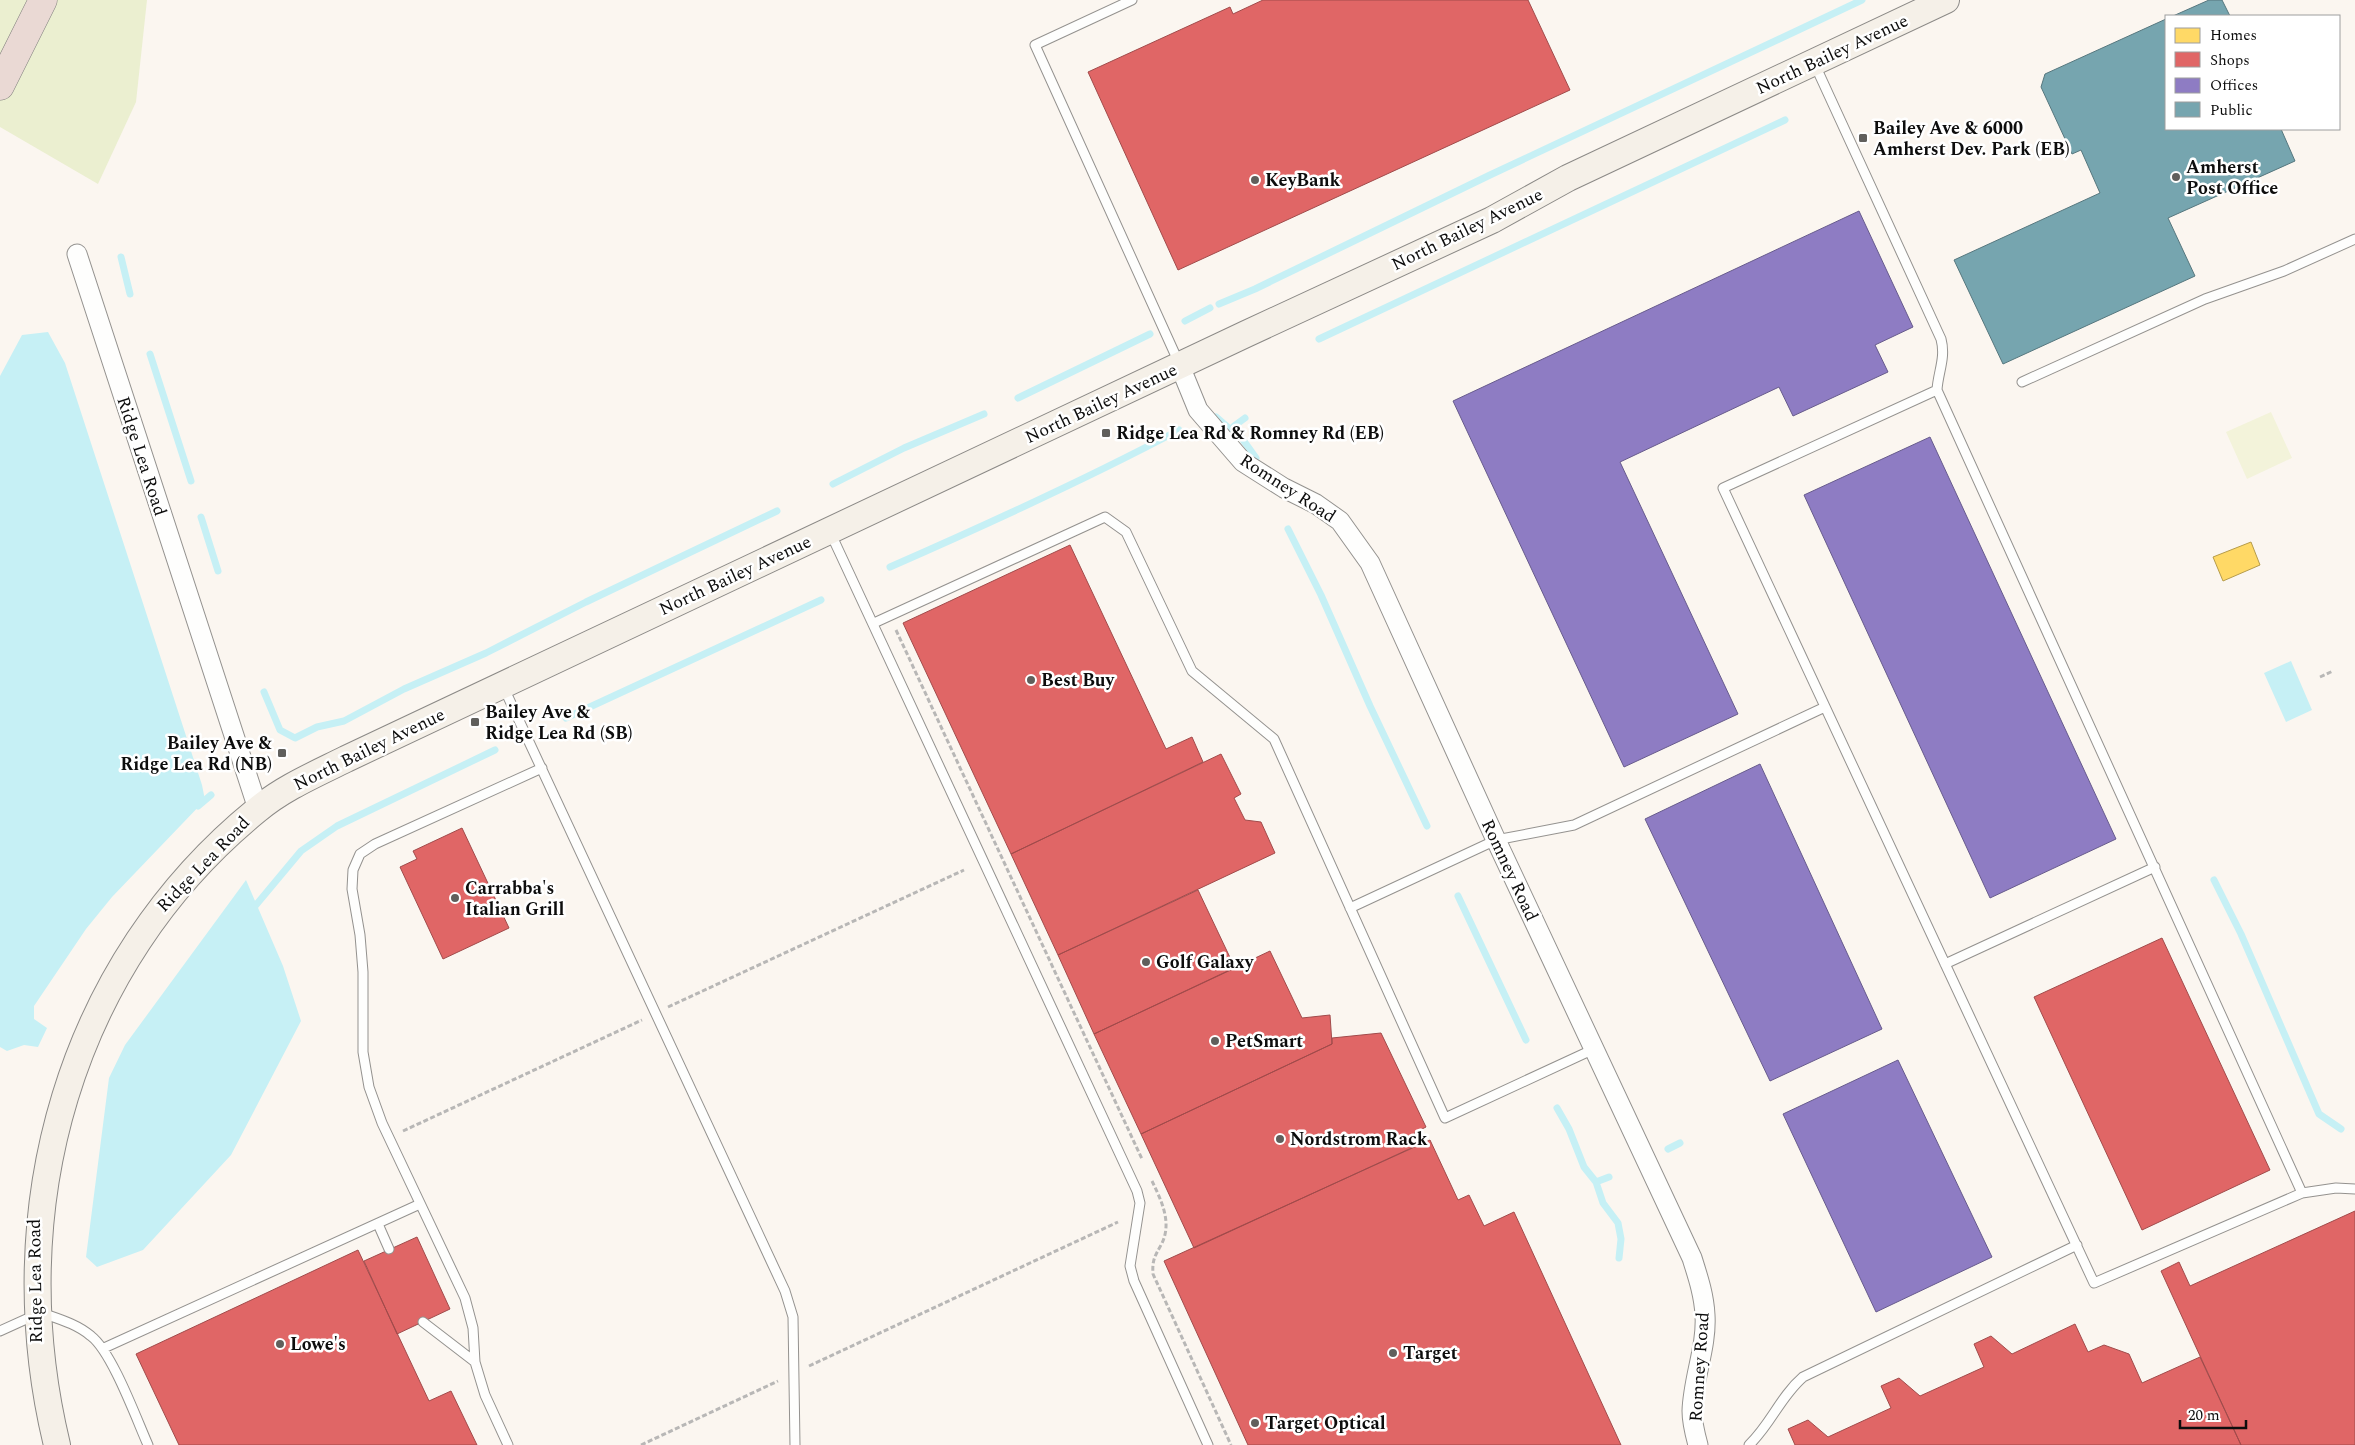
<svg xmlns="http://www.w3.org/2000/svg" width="2355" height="1445" viewBox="0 0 2355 1445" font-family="Spectral,serif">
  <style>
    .green { fill: #ebefd0 }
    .pitch { fill: #f3f3da }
    .water { fill: #c6f0f5 }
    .homes { fill: #ffd966; stroke: #b69c4b }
    .shops { fill: #e06666; stroke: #a14b4b }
    .offices { fill: #8e7cc3; stroke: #675b8c }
    .public { fill: #76a5af; stroke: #56777e }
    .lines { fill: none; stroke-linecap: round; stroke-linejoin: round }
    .stream { stroke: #c6f0f5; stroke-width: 7 }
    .lane-casing { stroke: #94928f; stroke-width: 11 }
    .street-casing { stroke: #94928f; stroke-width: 21 }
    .secondary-casing { stroke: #8b8986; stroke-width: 28 }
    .highway-casing { stroke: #817f7c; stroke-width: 29 }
    .path { stroke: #b8b7b6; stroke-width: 3; stroke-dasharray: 5 2.5; stroke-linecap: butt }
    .lane { stroke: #fefefd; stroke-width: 9 }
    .street { stroke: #fefefd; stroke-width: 19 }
    .secondary { stroke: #f5f0e8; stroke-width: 26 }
    .highway { stroke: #ead9d4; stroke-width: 28 }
    .poi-dot { fill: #605f5c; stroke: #fff; stroke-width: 2 }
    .labels { text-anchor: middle; stroke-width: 5; stroke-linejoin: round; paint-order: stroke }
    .street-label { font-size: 18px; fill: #0d0d0d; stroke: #fff }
    .poi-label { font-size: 18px; font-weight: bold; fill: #0d0d0d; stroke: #fff; text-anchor: start }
  </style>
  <rect width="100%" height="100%" fill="#fbf6f0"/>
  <path class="green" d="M0,0h147l-11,102 -38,82 -98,-57z"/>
  <path class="pitch" d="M2271,412l21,46 -45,21 -21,-47z"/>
  <path class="water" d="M48,332l17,31 137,422 3,15 -93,97 -26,32 -52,77v13l13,9 -9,19 -14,-2 -17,6 -7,-4v-671l22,-41z
    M2291,661l21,49 -26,12 -22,-49z
    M246,880l37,86 18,55 -70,134 -88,95 -46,17 -11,-10 23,-179 16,-33z"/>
  <path class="homes" d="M2251,542l9,23 -37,16 -10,-24z"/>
  <path class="shops" d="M1263,0h265l42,90 -392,180 -90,-198 142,-65 3,7z
    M1070,545l96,204 26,-12 11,25 -192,92 -108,-231z
    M1221,754l20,40 -7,4 11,22 16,2 14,31 -217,102 -47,-101z
    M462,828l47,100 -66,31 -43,-92 17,-8 -4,-8z
    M1198,890l37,78 -141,66 -36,-79z
    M2162,938l108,232 -128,60 -108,-233z
    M1270,951l32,67 28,-3 2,29 -191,90 -47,-100z
    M1381,1033l45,94 -12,6 6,11 -226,104 -53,-114 191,-90v-6z
    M1430,1140l28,60 11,-5 15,31 30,-14 107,233h-373l-84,-184z
    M2355,1211v234h-114l-80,-174 18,-9 11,24z
    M417,1237l33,72 -53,25 -33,-73z
    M358,1250l71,151 22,-10 26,54h-298l-43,-91z
    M2075,1324l13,28 16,-7 25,9 13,29 58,-26 41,88h-446l-7,-16 20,-9 20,17 63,-29 -10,-22 18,-8 21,18 64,-29 -10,-23 17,-8 21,18z"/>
  <path class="offices" d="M1859,211l54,116 -38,18 13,27 -95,44 -14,-29 -159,75 118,252 -114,53 -171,-366z
    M1930,437l186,402 -126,59 -186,-403z
    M1760,764l122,265 -112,52 -125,-262z
    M1898,1060l94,197 -116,55 -93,-198z"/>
  <path class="public" d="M2209,0h13l8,16h-57z
    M2166,19v110h115l14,32 -127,57 27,58 -192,88 -49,-104 146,-67 -19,-43 -9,4 -31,-67 4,-13z"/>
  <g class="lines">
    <path class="stream" d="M121,257l9,37
      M1219,304l36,-15 235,-114 372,-175
      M1185,321l25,-13
      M1319,339l466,-219
      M150,354l41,127
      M1018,398l132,-64
      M1216,417l16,14
      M1234,426l11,-8
      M1241,437l15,21
      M833,484l71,-36 80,-34
      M201,517l17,54
      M1288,529l33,66 49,111 57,120
      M890,567c98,-43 195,-87 289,-137
      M264,692l16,38 15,8 22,-11 27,-6 60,-32 82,-36 100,-51 191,-91
      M566,718l255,-118
      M198,806l13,-11
      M2214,880l27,54 78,180 22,15
      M1458,896l68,144
      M251,911l50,-60 36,-25 158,-76
      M1557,1108l12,21 15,38 12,15 7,21 15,20 3,16 -2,19
      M1668,1149l12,-6
      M1596,1182l13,-5"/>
    <g class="lane-casing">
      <path id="lane" d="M1132,0l-97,45 144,318
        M1815,65l126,274c5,19 -3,33 -4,51l365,803
        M2022,382l183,-83 79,-28 71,-32
        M1937,390l-214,98 371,795 208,-90 34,-5 19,1
        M830,532l307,659 3,12 -10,63 4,15 74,164
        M874,623l231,-106 21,15 66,139 82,68 171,379 149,-69
        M503,686l282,605 8,26 2,128
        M1350,908l146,-68 78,-15 251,-118
        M1945,964l210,-97
        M378,1224l11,25
        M42,1313c17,6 35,11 49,23 21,16 45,82 57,109
        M423,1322l52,40
        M0,1331l33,-15
        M104,1348l316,-144
        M508,1445l-23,-50 -10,-33 -2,-34 -8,-30 -83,-175 -13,-36 -6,-35v-80l-3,-37 -8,-46 1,-19 7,-16 15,-10 167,-76
        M1749,1445c22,-21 31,-48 54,-68l274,-132"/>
    </g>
    <g class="street-casing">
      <path id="street" d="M77,254l181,555
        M1180,366l18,44 45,52 41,26 32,16 24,17 30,42 126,277 196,418c6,19 12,37 13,57 2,32 -12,63 -13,96 0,12 3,23 6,34"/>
    </g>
    <g class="secondary-casing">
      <path id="secondary" d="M57,1445c-57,-235 12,-482 200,-635 26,-22 59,-36 89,-51l900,-425 246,-114 76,-42 378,-178"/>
    </g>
    <g class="highway-casing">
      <path id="highway" d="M0,86l43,-86"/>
    </g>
    <path class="path" d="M896,630l246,529
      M2320,677l13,-6
      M668,1007l296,-137
      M403,1131l239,-111
      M1152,1181c9,19 21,42 9,64 -6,11 -9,15 -8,29l78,171
      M809,1366l309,-144
      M641,1445l137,-64"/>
    <use href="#lane" class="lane"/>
    <use href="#street" class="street"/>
    <use href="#secondary" class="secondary"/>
    <use href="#highway" class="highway"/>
  </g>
  <g class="poi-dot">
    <rect x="1858" y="133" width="10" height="10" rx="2.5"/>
    <circle cx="2176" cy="177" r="5"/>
    <circle cx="1255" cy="180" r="5"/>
    <rect x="1101" y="428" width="10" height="10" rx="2.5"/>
    <circle cx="1031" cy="680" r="5"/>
    <rect x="470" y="717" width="10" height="10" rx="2.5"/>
    <rect x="277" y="748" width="10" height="10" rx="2.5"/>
    <circle cx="455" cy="898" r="5"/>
    <circle cx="1146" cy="962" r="5"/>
    <circle cx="1215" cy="1041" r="5"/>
    <circle cx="1280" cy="1139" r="5"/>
    <circle cx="280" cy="1344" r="5"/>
    <circle cx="1393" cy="1353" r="5"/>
    <circle cx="1255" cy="1423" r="5"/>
  </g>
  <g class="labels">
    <g class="street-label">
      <text transform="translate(1832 54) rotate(-25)" y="6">North Bailey Avenue</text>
      <text transform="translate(1467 229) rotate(-26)" y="6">North Bailey Avenue</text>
      <text transform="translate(1101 403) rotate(-25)" y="6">North Bailey Avenue</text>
      <text transform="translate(142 456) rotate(72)" y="6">Ridge Lea Road</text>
      <text transform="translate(1288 488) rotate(33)" y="6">Romney Road</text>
      <text transform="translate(735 575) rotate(-25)" y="6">North Bailey Avenue</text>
      <text transform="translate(369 749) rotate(-26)" y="6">North Bailey Avenue</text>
      <text transform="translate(203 864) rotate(-46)" y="6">Ridge Lea Road</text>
      <text transform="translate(1510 870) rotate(65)" y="6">Romney Road</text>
      <text transform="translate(35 1281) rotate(-91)" y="6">Ridge Lea Road</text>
      <text transform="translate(1699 1367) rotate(-86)" y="6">Romney Road</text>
    </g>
    <g class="poi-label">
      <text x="1873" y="134">Bailey Ave &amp; 6000<tspan x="1873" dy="21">Amherst Dev. Park (EB)</tspan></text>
      <text x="2186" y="173">Amherst<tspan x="2186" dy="21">Post Office</tspan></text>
      <text x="1265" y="186">KeyBank</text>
      <text x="1116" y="439">Ridge Lea Rd &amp; Romney Rd (EB)</text>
      <text x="1041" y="686">Best Buy</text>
      <text x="485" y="718">Bailey Ave &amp;<tspan x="485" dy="21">Ridge Lea Rd (SB)</tspan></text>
      <text x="272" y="749" text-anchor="end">Bailey Ave &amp;<tspan x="272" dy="21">Ridge Lea Rd (NB)</tspan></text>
      <text x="465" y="894">Carrabba's<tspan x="465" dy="21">Italian Grill</tspan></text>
      <text x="1156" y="968">Golf Galaxy</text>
      <text x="1225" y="1047">PetSmart</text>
      <text x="1290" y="1145">Nordstrom Rack</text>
      <text x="290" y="1350">Lowe's</text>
      <text x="1403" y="1359">Target</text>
      <text x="1265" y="1429">Target Optical</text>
    </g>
  </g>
  <rect x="2165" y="15" width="175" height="115" fill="#ffffff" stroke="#9e9e9e"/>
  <rect x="2175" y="28" width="25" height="15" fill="#ffd966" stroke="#9e9e9e"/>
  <text x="2210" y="40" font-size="15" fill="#0d0d0d">Homes</text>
  <rect x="2175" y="52" width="25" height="15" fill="#e06666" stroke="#9e9e9e"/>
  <text x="2210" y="65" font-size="15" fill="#0d0d0d">Shops</text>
  <rect x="2175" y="78" width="25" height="15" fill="#8e7cc3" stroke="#9e9e9e"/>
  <text x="2210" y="90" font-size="15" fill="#0d0d0d">Offices</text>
  <rect x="2175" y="102" width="25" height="15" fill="#76a5af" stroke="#9e9e9e"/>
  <text x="2210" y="115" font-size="15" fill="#0d0d0d">Public</text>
  <path d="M2180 1420v8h66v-8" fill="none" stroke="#0d0d0d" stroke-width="2.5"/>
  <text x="2188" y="1420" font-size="15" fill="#0d0d0d" stroke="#ffffff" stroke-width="4" paint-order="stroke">20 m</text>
</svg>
